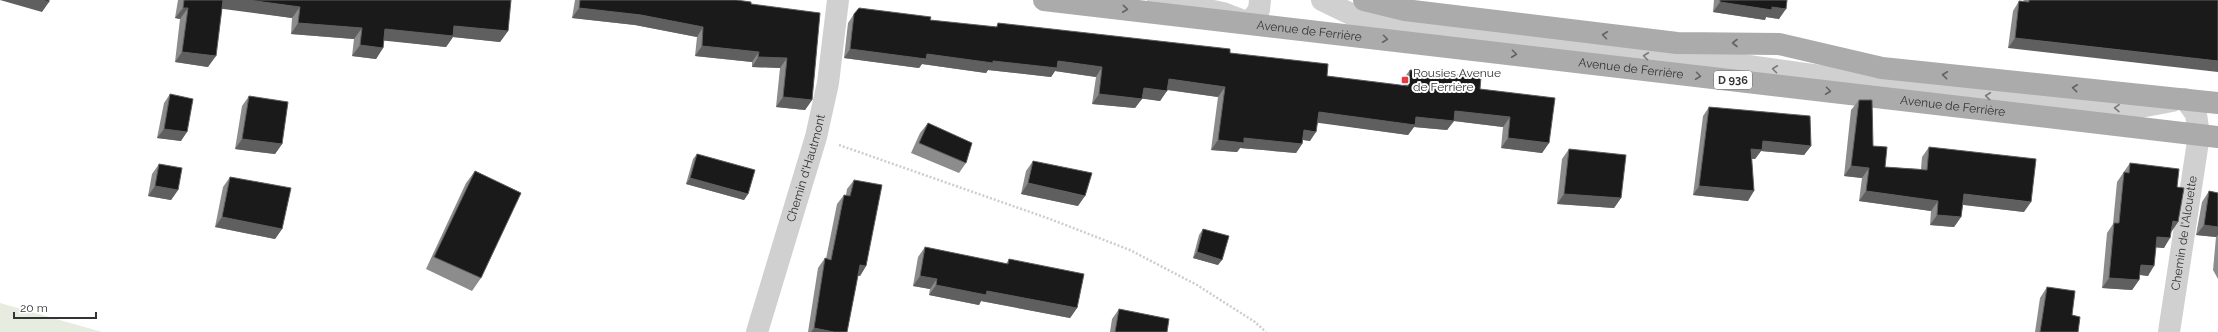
<svg xmlns="http://www.w3.org/2000/svg" width="2218" height="332" viewBox="0 0 2218 332" font-family="Raleway,sans-serif">
  <style>
    .green { fill: #e6ecdf }
    .lines { fill: none; stroke-linecap: round; stroke-linejoin: round }
    .path { stroke: #cdcdcd; stroke-width: 2.5; stroke-dasharray: 2 2; stroke-linecap: butt }
    .minor { stroke: #d0d0d0; stroke-width: 22 }
    .major { stroke: #ababab; stroke-width: 22 }
    .wall { fill: #8c8c8c }
    .shaded-wall { fill: #5f5f5f }
    .building { fill: #1a1a1a; stroke: #5f5f5f }
    .oneway { stroke: #636363 }
    .oneway2 { stroke: #7a7a7a }
    .poi-dot { fill: #e63946; stroke: #fff; stroke-width: 1.5 }
    .labels { text-anchor: middle; stroke-width: 4; stroke-linejoin: round; paint-order: stroke }
    .shield { fill: #fff; stroke: #707070; stroke-width: 1 }
    .shield-label { font-size: 11px; font-weight: bold; fill: #333 }
    .street-label { font-size: 12px; fill: #333; stroke: #fff }
    .poi-label { font-size: 12px; fill: #333; stroke: #fff; text-anchor: start }
  </style>
  <rect width="100%" height="100%" fill="#fff"/>
  <path class="green" d="M0,303l102,29h-102z"/>
  <g class="lines">
    <path class="path" d="M839,145l211,74 80,31 67,35 58,37 11,10"/>
    <g class="minor">
      <path d="M1158,0l65,13 26,10 10,-13 1,-10"/>
      <path d="M1322,0l29,14 36,10 274,34 59,4 173,24 197,21 45,1 37,-7"/>
      <path id="s1" d="M757,332l59,-195 12,-54 10,-83"/>
      <path id="s2" d="M2169,332l30,-197 -3,-21 -11,-15"/>
    </g>
    <g class="major">
      <path id="s3" d="M1044,0l1174,137"/>
      <path d="M1364,0l41,10 272,33 102,1 103,24 336,35"/>
    </g>
  </g>
  <path class="wall" d="M178,0h333l-3,31 -8,11 -47,-5 -7,10 -62,-7 -1,8 -7,11 -24,-3 2,-17 -63,-5 1,-16 -70,-10 -14,59 -33,-5 5,-43 -5,-1z
    M575,0h161l15,4 69,9 -8,87 -7,10 -29,-3 4,-39 -28,-1v-5l-57,-6 2,-19 -62,-12 -63,-7z
    M1714,0h73l-8,19 -13,-2 -1,3 -52,-8z
    M2024,0h194l-210,48 5,-37 6,-10h4z
    M854,14l142,13 2,-4 232,30 97,23 76,10v-7l7,-9 70,19 69,54 -7,10 -41,-5 2,-21 -49,-6 -7,9 -33,-3 -6,8 -91,-13 -7,19 -7,-1 -1,4 -6,9 -56,-5 -3,4 -26,-2 7,-53 -51,-7 -7,11 -18,-3 -7,10 -43,-4 4,-27 -41,-6 -4,6 -63,-7 -2,3 -64,-9 -3,4 -75,-10 4,-35z
    M170,94l11,47 -24,-3 7,-35z
    M249,96l33,48 -7,10 -40,-5 7,-43z
    M1859,100l14,46 12,21 36,2 1,-12 7,-10 95,65 -61,-7 -2,12 -7,10 -24,-2 1,-14 -72,-10 3,-23 -18,-2 7,-66z
    M1709,107l102,39 -7,9 -43,-4 -6,8h-3l-4,42 -55,-6 10,-79z
    M928,123l38,40 -7,10 -48,-20 9,-20z
    M1569,149l52,49 -7,10 -57,-4 5,-45z
    M697,154l51,40 -4,6 -58,-16 7,-25z
    M1033,161l45,45 -57,-12 5,-23z
    M2130,163l47,24 1,35 -7,9 -7,17 -8,-1 -8,29 -8,-1 -1,5 -7,10 -30,-2 5,-55 6,-9 4,-42z
    M159,164l19,26 -7,10 -23,-4 4,-22z
    M475,171l6,107 -9,13 -46,-22 40,-86z
    M230,177l52,52 -7,10 -60,-12 8,-40z
    M854,180l12,86 -6,10 -2,-1 -11,57h-39l10,-64 7,-10 1,1 11,-55 7,-9h2l1,-6z
    M2209,191l9,2v86l-5,-9 3,-33 -20,-2 6,-33z
    M1203,229l15,36 -25,-7 6,-23z
    M925,247l81,17 3,-5 68,49 -7,10 -89,-17 -2,4 -50,-10 1,-6 -17,-3 5,-29z
    M2047,287l25,28 6,17h-43l5,-34z
    M1119,309l48,23h-57l2,-13z"/>
  <path class="shaded-wall" d="M0,0h42l7,2 -7,10z
    M221,0h27l52,7 -8,11 -76,-10z
    M1720,2l52,5 14,2 -7,10 -13,-2 -1,3 -52,-8z
    M183,8h5l-8,11 -5,-1z
    M579,8l62,7 62,12 -6,10 -62,-12 -63,-7z
    M298,23l64,5 -8,11 -63,-5z
    M454,26l54,5 -8,11 -47,-5 -7,10 -68,-7 7,-11z
    M2015,38l203,23v11l-210,-24z
    M360,45l23,3 -7,11 -24,-3z
    M702,46l57,6 -7,10 -57,-6z
    M850,49l77,5 66,7h65l44,6 -6,10 -41,-6 -4,6 -63,-7 -2,3 -64,-9 -3,4 -75,-10z
    M182,52l34,4 -8,11 -33,-5z
    M758,57l29,1 -7,10 -28,-1z
    M1169,79l56,8 -7,10 -56,-8z
    M1144,88l23,3 -7,10 -23,-3z
    M1099,94l43,5 -7,9 -43,-4z
    M783,97l29,3 -7,10 -29,-3z
    M1455,111l55,6 -7,10 -49,-6 -7,9 -33,-3 -6,8 -96,-13 7,-10 97,5z
    M164,129l23,3 -6,9 -24,-3z
    M1304,130l12,2 -6,9 -13,-2z
    M1244,138l58,6 -6,9 -56,-5 -3,4 -26,-2 7,-10z
    M1508,138l41,5 -7,10 -41,-5z
    M242,139l40,5 -7,10 -40,-5z
    M1763,141l48,5 -7,9 -43,-4 -6,8 -10,-1 6,-9z
    M1851,166l18,2 -7,10 -18,-2z
    M690,178l58,16 -4,6 -58,-16z
    M1028,183l57,13 -7,10 -57,-12z
    M155,186l23,4 -7,10 -23,-4z
    M1699,186l55,5 -6,10 -55,-6z
    M1866,191l72,10 -7,10 -72,-10z
    M1564,194l57,4 -7,10 -57,-4z
    M1964,194l67,8 -7,10 -67,-8z
    M1937,215l24,2 -7,10 -24,-2z
    M222,217l60,12 -7,10 -60,-12z
    M2173,221l5,1 -6,9h-6z
    M2204,225l14,2v8l-2,2 -20,-2z
    M2157,237l13,1 -6,10 -14,-1z
    M1197,252l25,8 -4,5 -25,-7z
    M860,265l6,1 -6,10 -7,-1z
    M2141,265l13,1 -6,10 -14,-2z
    M920,276l17,3 -7,10 -17,-3z
    M2109,278l30,2 -7,10 -30,-2z
    M936,285l51,6 90,17 -7,10 -89,-17 -2,4 -50,-10z
    M814,328l20,4h-23z"/>
  <path class="building" d="M42,0h7v2z
    M184,0h39l-7,56 -34,-4 6,-44h-5z
    M248,0h263l-3,31 -54,-5 -1,10 -68,-7 -2,19 -23,-3 2,-17 -64,-5 2,-16z
    M580,0h156l15,2v2l69,9 -8,87 -29,-3 4,-39 -29,-1 1,-5 -57,-6 1,-19 -62,-12 -62,-7z
    M1720,0h67l-1,9 -14,-2v3l-52,-8z
    M2029,0h189v61l-203,-23 4,-37 10,1z
    M859,8l72,9 -1,3 67,7 1,-4 232,26v4l98,11 -1,12 81,10 2,-16 71,7 -1,12 75,9 -6,45 -41,-5 2,-21 -55,-6 -1,10 -38,-4 -1,8 -96,-13 -3,20 -12,-2 -2,14 -58,-6v5l-26,-3 7,-53 -56,-8 -2,12 -23,-3 -2,11 -43,-5 3,-27 -44,-6 -1,7 -64,-7v2l-66,-9 -1,5 -76,-10 4,-35z
    M170,94l23,5 -6,33 -23,-3z
    M249,96l39,6 -6,42 -40,-5z
    M1859,100h13l1,46 14,1 -2,20 42,3 2,-23 107,12 -5,43 -67,-8 -3,23 -24,-2 1,-14 -72,-10 3,-23 -18,-2z
    M1709,107l101,9 1,30 -48,-5 -1,9 -11,-1 3,42 -55,-5z
    M928,123l44,20 -6,20 -47,-20z
    M1569,149l57,6 -5,43 -57,-4z
    M697,154l58,16 -7,24 -58,-16z
    M1033,161l59,12 -7,23 -57,-13z
    M2130,163l49,6 -2,18 7,1 -6,34 -5,-1 -3,17 -13,-1 -3,29 -13,-1 -2,15 -30,-2 5,-55h5l5,-51 5,1z
    M159,164l23,4 -4,22 -23,-4z
    M475,171l46,22 -40,85 -47,-21z
    M230,177l61,11 -9,41 -60,-12z
    M854,180l28,5 -16,81 -6,-1 -13,67h-13l-20,-4 11,-70 6,2 13,-65 6,1z
    M2209,191l9,2v34l-14,-2z
    M1203,229l26,7 -7,24 -25,-8z
    M925,247l83,17 1,-5 75,15 -7,34 -90,-17 -1,4 -50,-10 1,-6 -17,-3z
    M2047,287l28,4 -3,24 8,2 -2,15h-38z
    M1119,309l50,10 -2,13h-52z"/>
  <defs><path id="oneway-chevron" d="M-2-3.5L2.5 0L-2 3.5" fill="none" stroke-width="1.6" stroke-linecap="round" stroke-linejoin="round"/></defs>
  <g class="oneway">
    <use href="#oneway-chevron" transform="translate(1125 9) rotate(6)"/>
    <use href="#oneway-chevron" transform="translate(1605 35) rotate(-173)"/>
    <use href="#oneway-chevron" transform="translate(1385 39) rotate(7)"/>
    <use href="#oneway-chevron" transform="translate(1735 43) rotate(-180)"/>
    <use href="#oneway-chevron" transform="translate(1514 54) rotate(7)"/>
    <use href="#oneway-chevron" transform="translate(1945 75) rotate(-174)"/>
    <use href="#oneway-chevron" transform="translate(1698 76) rotate(7)"/>
    <use href="#oneway-chevron" transform="translate(2075 88) rotate(-174)"/>
    <use href="#oneway-chevron" transform="translate(1828 91) rotate(7)"/>
  </g>
  <g class="oneway2">
    <use href="#oneway-chevron" transform="translate(1646 56) rotate(-173)"/>
    <use href="#oneway-chevron" transform="translate(1775 69) rotate(-173)"/>
    <use href="#oneway-chevron" transform="translate(1988 96) rotate(-174)"/>
    <use href="#oneway-chevron" transform="translate(2117 108) rotate(-179)"/>
  </g>
  <rect class="poi-dot" x="1401" y="76" width="8" height="8" rx="2"/>
  <g class="labels">
    <rect class="shield" x="1714" y="71" width="38" height="18" rx="3"/>
    <g class="shield-label">
      <text x="1733" y="84">D 936</text>
    </g>
    <g class="street-label">
      <text dy="4" stroke="none"><textPath href="#s3" startOffset="267">Avenue de Ferrière</textPath></text>
      <text dy="4" stroke="none"><textPath href="#s3" startOffset="591">Avenue de Ferrière</textPath></text>
      <text dy="4" stroke="none"><textPath href="#s3" startOffset="915">Avenue de Ferrière</textPath></text>
      <text dy="4" stroke="none"><textPath href="#s1" startOffset="171">Chemin d'Hautmont</textPath></text>
      <text dy="4" stroke="none"><textPath href="#s2" startOffset="100">Chemin de l'Alouette</textPath></text>
    </g>
    <g class="poi-label">
      <text x="1413" y="77">Rousies Avenue<tspan x="1413" dy="14">de Ferrière</tspan></text>
    </g>
  </g>
  <path d="M14 312v6h82v-6" fill="none" stroke="#333333" stroke-width="2"/>
  <text x="20" y="312" font-size="12" fill="#333333" stroke="#ffffff" stroke-width="3" paint-order="stroke">20 m</text>
</svg>
